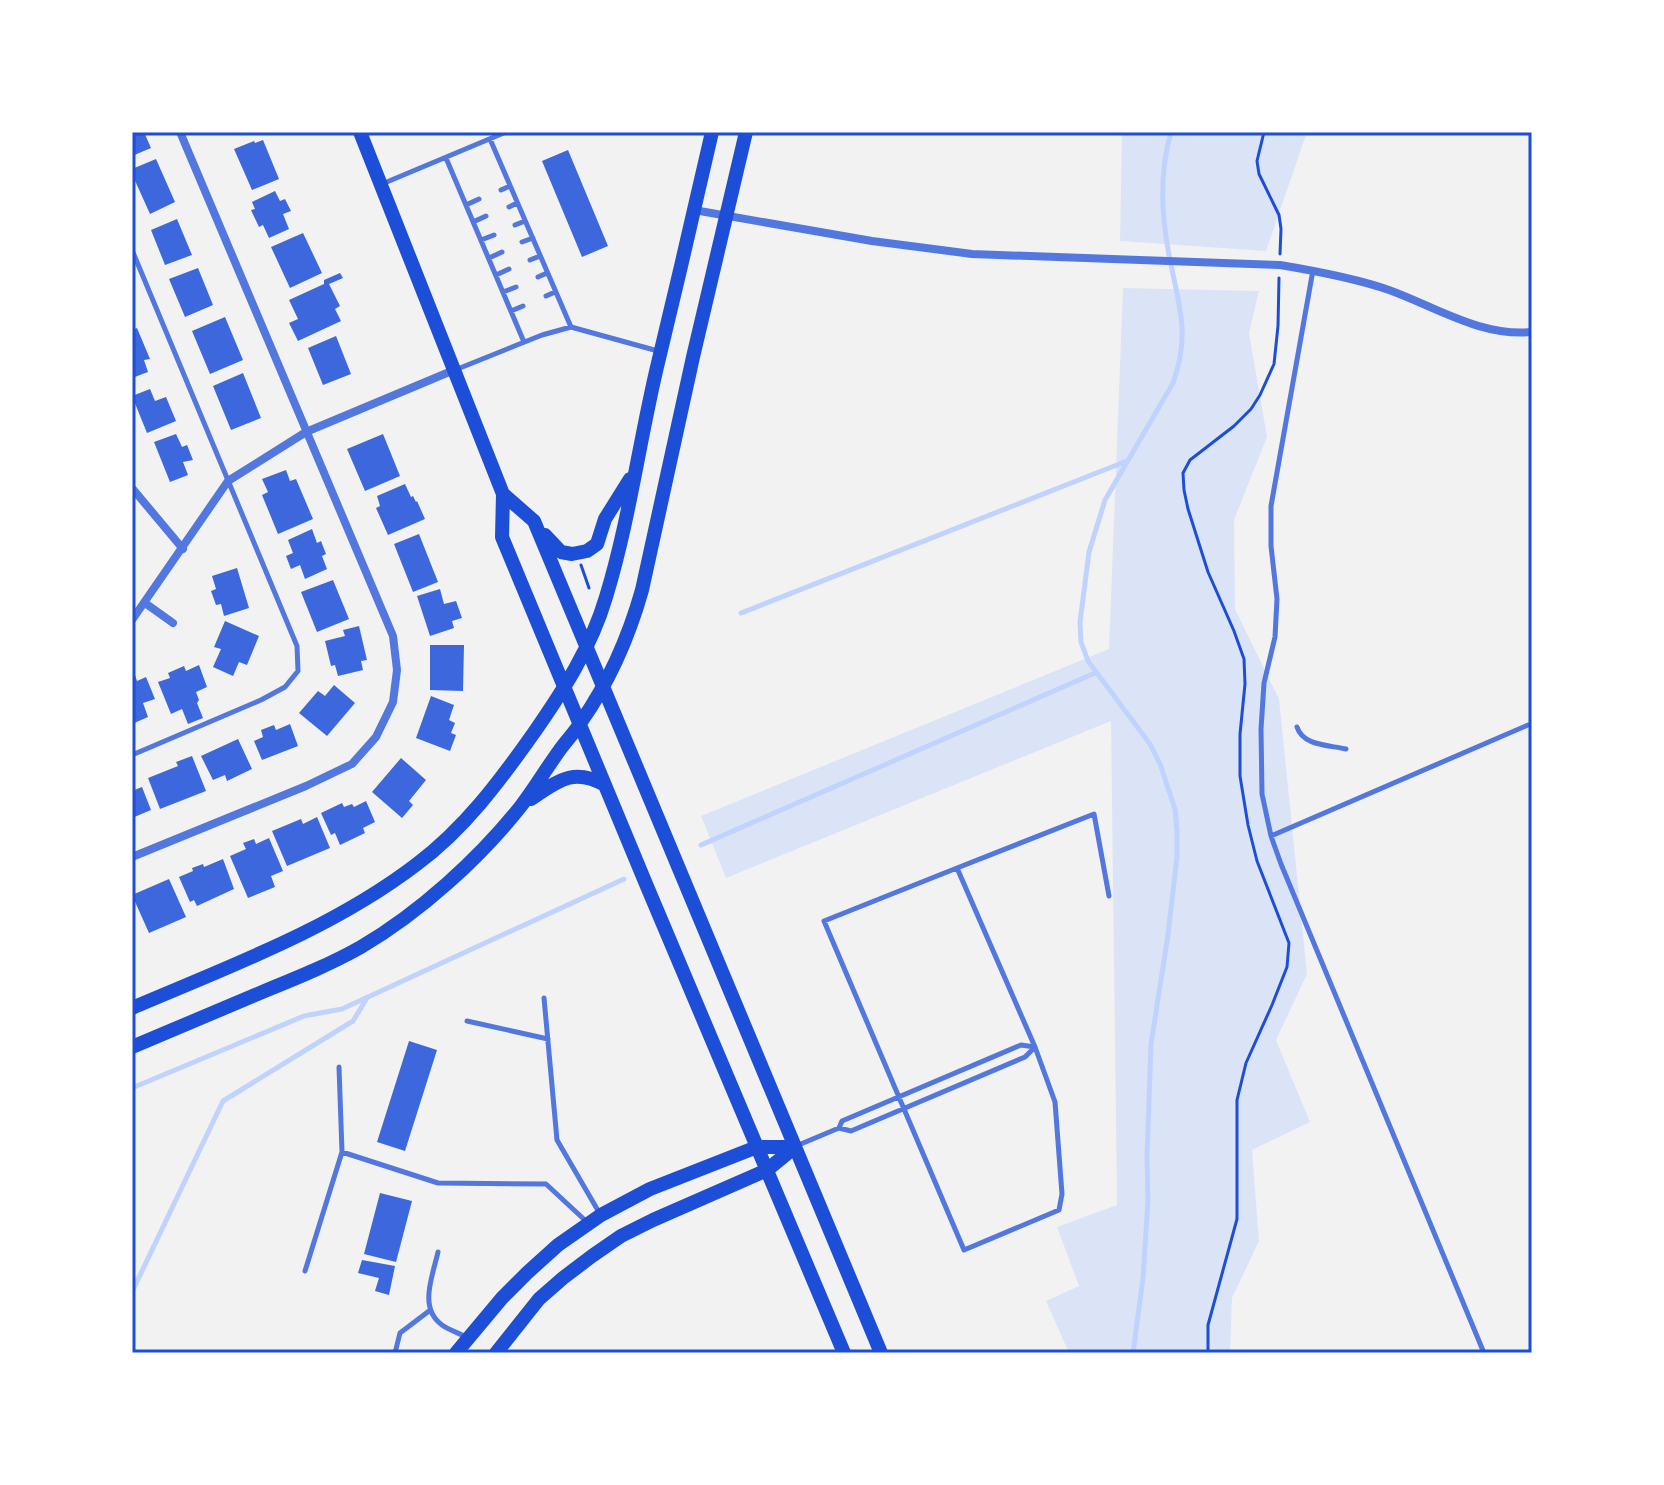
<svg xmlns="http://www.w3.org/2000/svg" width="1664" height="1485" viewBox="0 0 1664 1485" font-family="Montserrat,sans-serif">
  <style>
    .green { fill: #dbe4f7 }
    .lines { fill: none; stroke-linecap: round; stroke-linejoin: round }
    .stream { stroke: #bfd3fe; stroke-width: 5 }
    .building { fill: #3d67dc }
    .path { stroke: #1d4ed8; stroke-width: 3 }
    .service { stroke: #5277de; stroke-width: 5 }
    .minor { stroke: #5277de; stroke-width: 8 }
    .secondary { stroke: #1d4ed8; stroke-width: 14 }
    .neatline { fill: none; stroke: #1d4ed8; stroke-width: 3 }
  </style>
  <rect width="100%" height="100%" fill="#f2f2f2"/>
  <path class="green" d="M1122,132h185l-41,119 -146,-10z
    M1123,288l136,3 -10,42 18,104 -33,83 1,89 44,90 28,275 -31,66 34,82 -58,28 7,91 -27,57 -2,55h-161l-23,-52 33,-15 -22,-59 60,-22 -6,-484 -385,157 -25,-62 408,-167z"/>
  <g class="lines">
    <path class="stream" d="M741,613l386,-152
      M701,845l394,-172
      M132,1088l172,-72 38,-7 282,-130
      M132,1292l91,-191 130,-80 14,-23
      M1133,1353l10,-75 5,-77 -1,-45 4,-112 17,-109 9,-79v-25l-2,-22 -15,-45 -10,-20 -62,-83 -7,-19 -1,-20 9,-70 16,-52 68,-117c19,-53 4,-81 -5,-134 -7,-38 -8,-79 3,-117"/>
  </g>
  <path class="building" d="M132,132h12l7,16 -19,8z
    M263,140l16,39 -27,11 -18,-41 20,-8 1,2z
    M568,150l40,96 -26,11 -40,-96z
    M156,159l19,43 -25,12 -18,-40v-5z
    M275,191l5,10 5,-2 6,12 -8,3 6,15 -20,9 -6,-13 -4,2 -8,-17 4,-1 -3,-7z
    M177,219l15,36 -27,10 -14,-35z
    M303,233l19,40 -32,15 -19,-41z
    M198,268l15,37 -28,12 -16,-38z
    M340,273l3,5 -14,6 11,22 -5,3 6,12 -43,20 -9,-18 9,-4 -9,-19 35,-16v-4z
    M225,317l18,43 -33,14 -18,-43z
    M137,328l13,31 -6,1 4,12 -16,6v-48z
    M336,336l15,38 -28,11 -15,-37z
    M243,373l18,45 -30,12 -18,-44z
    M150,389l5,12 11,-4 10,24 -29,12 -15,-37z
    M176,434l6,13 5,-2 6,15 -10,2 5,13 -18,7 -16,-40z
    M383,434l17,42 -35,15 -18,-42z
    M286,470l4,11 6,-2 17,40 -35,15 -16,-39 6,-3 -6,-13z
    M405,484l6,13 2,-1 3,6 1,-1 8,18 -37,16 -12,-27 4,-2 -3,-10z
    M312,529l5,14 4,-2 5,13 -4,2 5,13 -22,10 -5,-14 -9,4 -5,-13 7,-3 -5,-13z
    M419,534l19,48 -25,10 -19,-48z
    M237,568l12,40 -25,8 -3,-12 -5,1 -5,-14 5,-2 -4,-13z
    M333,580l16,39 -32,13 -16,-40z
    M440,589l4,15 12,-3 6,17 -10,3 2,7 -24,8 -13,-40z
    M225,621l34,15 -12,29 -8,-3 -6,14 -20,-9 8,-18 -7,-2z
    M359,626l8,34 -6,1 2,9 -25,6 -3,-11 -4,1 -6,-25 20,-5 -2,-6z
    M430,645h34l-1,46 -33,-1z
    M199,665l8,22 -11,5 3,8 -2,3 6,15 -15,6 -6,-15 -11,5 -13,-32 12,-4 -2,-5 16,-7 2,5z
    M135,675l2,6 9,-4 9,22 -12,4 5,14 -16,7v-48z
    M334,685l21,18 -28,33 -28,-23 19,-22 7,5z
    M431,696l23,9 -5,15 6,3 -4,10 5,2 -6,16 -34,-13z
    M290,724l8,22 -36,14 -8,-19 9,-4 -2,-7 13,-5 2,5z
    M238,739l14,30 -25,12 -2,-6 -12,5 -12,-24z
    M192,756l14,35 -46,18 -12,-31 30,-12 -2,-4z
    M401,758l25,22 -17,21 4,4 -11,13 -30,-26z
    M142,787l9,23 -19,8v-27z
    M366,801l9,21 -12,6 2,5 -25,12 -5,-12 -4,2 -10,-22 21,-10 2,4 8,-3 2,3z
    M317,817l13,31 -43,18 -15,-35 29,-12 2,5z
    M269,838l14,33 -12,5 4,11 -27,11 -18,-42 16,-7 -3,-6 11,-4 2,5z
    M223,859l11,30 -37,17 -3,-6 -4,2 -11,-25 14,-6 -1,-3 11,-4 1,3z
    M169,879l17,38 -37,16 -17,-38z
    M409,1041l28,9 -32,101 -28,-9z
    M380,1193l32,8 -16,61 -32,-8z
    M362,1260l33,6 -6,29 -14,-4 4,-13 -21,-5z"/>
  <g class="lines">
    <path class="path" d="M1264,132l-7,29 2,13 20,41 2,14 -1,25
      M581,565l8,23
      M1208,1353v-28l29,-106v-119l9,-37 26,-58 15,-38 2,-24 -32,-82 -9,-36 -8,-49v-42l5,-50 -1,-25 -10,-28 -26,-59 -20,-63 -4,-19 -1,-17 7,-13 44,-34 17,-17 9,-14 14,-31 4,-38 1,-48"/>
    <path class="service" d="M490,139l81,188
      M446,158l78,184
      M382,184l124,-52
      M501,190l9,-4
      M466,205l13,-6
      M509,207l8,-4
      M473,222l13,-6
      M515,225l10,-4
      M481,240l13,-5
      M522,242l11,-4
      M132,250l165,396 1,25 -13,16 -24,13 -129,55
      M489,258l13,-6
      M530,260l10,-4
      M1313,270l-42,236v40l6,53 -2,38 -11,46 -3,46 1,65 9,42 10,28 203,489
      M496,275l13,-6
      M538,277l9,-4
      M503,292l13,-5
      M546,296l9,-4
      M511,311l12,-5
      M455,370l87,-35 29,-8 87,24
      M1297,727c6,19 32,18 49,22
      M1271,836l257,-111
      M957,868l78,179 20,55 7,92 -3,16 -95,40 -140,-329z
      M957,868l137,-54 15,82
      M544,998l13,142 43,74
      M467,1021l81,18
      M339,1067l3,85
      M796,1146l43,-18 3,-7 179,-76 14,2 -10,10 -174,74 -12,-3
      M438,1252c-5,23 -20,56 4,73 7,5 17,8 24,12
      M305,1271l37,-119 96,31 108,1 42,39
      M395,1353l5,-20 29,-22"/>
    <path class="minor" d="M694,210l178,31 100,13 308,11c36,6 75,13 109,25 47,17 92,47 143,42
      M132,488l51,61
      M145,603l28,20
      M132,620l96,-139 78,-49 148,-62
      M132,857l174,-71 46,-22 24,-27 17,-35 4,-32 -4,-34 -213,-504"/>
    <path class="secondary" d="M360,132l143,362 -1,43 144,347 198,469
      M503,494l31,27 347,832
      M545,535l16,17 11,2 15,-3 10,-7 8,-25 25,-40
      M531,799c27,-18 42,-32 74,-14
      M132,1008c98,-42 200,-79 285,-144 47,-35 82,-82 116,-130 30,-43 58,-86 73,-137 23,-75 33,-154 51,-230 19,-78 37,-157 55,-235
      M132,1047c45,-19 90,-38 135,-57 32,-13 64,-26 94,-43 58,-34 118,-88 160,-141 13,-17 25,-37 38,-55 7,-10 16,-19 22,-29 28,-40 48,-86 61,-132l51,-233 53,-225
      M456,1353l46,-55 25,-25 31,-28 43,-30 49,-26 107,-42h38
      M496,1353l43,-54 24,-21 29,-22 29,-20 32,-16 114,-50 28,-23"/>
  </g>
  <rect width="1664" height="1485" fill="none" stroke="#ffffff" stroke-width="268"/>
  <rect x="134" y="134" width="1396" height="1217" class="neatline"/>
</svg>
